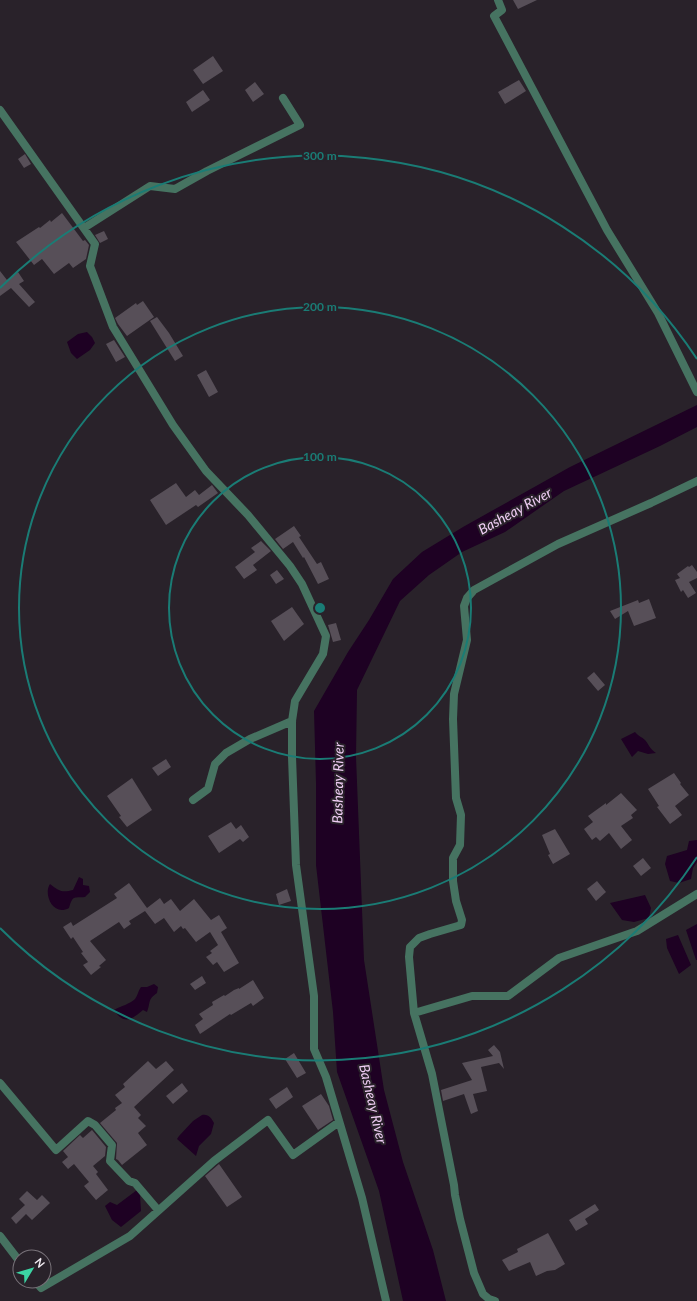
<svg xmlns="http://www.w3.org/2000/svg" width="697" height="1301" viewBox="0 0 697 1301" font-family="Lato,sans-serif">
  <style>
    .water { fill: #1e0123 }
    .building { fill: #574f58 }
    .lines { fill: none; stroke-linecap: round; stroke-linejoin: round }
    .street { stroke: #467361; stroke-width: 8 }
    .ring { fill: none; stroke: #1a7c75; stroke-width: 2 }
    .labels { text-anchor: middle; stroke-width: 4; stroke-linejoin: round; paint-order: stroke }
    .water-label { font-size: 14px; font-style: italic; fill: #f0cef5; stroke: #29222a }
    .centre { fill: #1a7c75; stroke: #29222a; stroke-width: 2 }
    .ring-label { font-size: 12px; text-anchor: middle; font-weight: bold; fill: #1a7c75; stroke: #29222a; stroke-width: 4; stroke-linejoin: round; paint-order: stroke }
  </style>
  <rect width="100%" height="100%" fill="#29222a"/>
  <path class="water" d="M87,332l5,5 3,6 -5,7 -13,9 -6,-6 -4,-11 11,-8z
    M697,405v22l-37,19 -96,45 -59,41 -43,20 -33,23 -29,26 -43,89 -1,67 8,203 20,130 19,72 30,88 13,51h-43l-24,-110 -42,-119 -4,-60 -17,-147v-82l-2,-72 34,-59 21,-32 24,-41 29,-27 41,-25 107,-60z
    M635,732c3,4 7,5 10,8 4,5 5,9 11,13l-8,1 -10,-3 -6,6 -11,-18z
    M697,840v22l-4,6 -2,11 -12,4 -9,-2 -5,-17 2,-8 20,-6 2,-9z
    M79,877l4,2v6l6,1 1,6 -5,5c-12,1 -12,-2 -16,11 -16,9 -26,-14 -19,-24 9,7 12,9 23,6z
    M645,895l6,13 -2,10 -15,4 -12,-2 -12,-17z
    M697,924v36h-1l-10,-30z
    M678,935l13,30 -12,9 -12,-26 -1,-9z
    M154,984l4,3 -1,6c-10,7 -6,9 -10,19l-4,-2c-12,10 -19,15 -29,0 7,-4 16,-6 21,-11 3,-4 3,-8 6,-12h6z
    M202,1115c7,-1 9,3 12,8l-3,11 -12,12 -3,10 -19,-17 2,-3 14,-15z
    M137,1190l3,5 1,16 -20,16 -9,-7 -7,-14 5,-4 7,3z"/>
  <path class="building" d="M513,0h24l-19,9z
    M213,56l10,15 -20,13 -10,-14z
    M519,80l7,11 -21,13 -7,-12z
    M255,82l9,12 -11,8 -8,-12z
    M203,90l7,10 -18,12 -6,-10z
    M25,154l6,10 -7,4 -6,-9z
    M62,213l21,28 2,-1 4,5 -3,14 -13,9 -4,-5 -15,11 -12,-15 -8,6 -18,-23 23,-15 1,1 10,-8 1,2z
    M104,231l4,8 -8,4 -5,-8z
    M0,271l7,9 11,-8 6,9 -5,3 16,18 -6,5 -18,-19 -11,8z
    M143,301l11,16 -27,19 -9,-12 -3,-6 21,-15 1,2z
    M157,317l12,16 14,23 -8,5 -25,-40z
    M114,340l11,17 -9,5 -10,-18z
    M206,370l12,22 -9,5 -12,-22z
    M176,483l10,14 9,-7 4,5 13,-10 6,8 -20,14 -2,-2 -30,20 -16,-25z
    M294,526l7,10 -2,1 18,27 4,-2 8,17 -11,5 -14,-27 -1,1 -10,-16 -10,7 -8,-10z
    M261,541l10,10 -18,14 4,5 -13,9 -9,-12 20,-15 -4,-4z
    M692,565l5,7v6l-8,4 7,11 -8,5 -5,-8 -2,2 -6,-12 5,-2 -3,-4 11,-8 1,1z
    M277,570l7,9 -8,5 -6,-9z
    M649,599l7,19 -22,8 -6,-15 -13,8 -5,-8 28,-11 1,3z
    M292,607l12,17 -20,17 -13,-20z
    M336,623l5,17 -8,2 -5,-17z
    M594,672l11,13 -7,6 -11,-13z
    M166,759l5,8 -13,9 -6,-8z
    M674,773l7,10 -1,1 9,11 -14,11 7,9 -12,9 -13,-17 2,-1 -11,-17z
    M132,778l20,32 -25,17 -8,-10 2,-1 -14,-20z
    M621,793l16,17 -6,5 2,3 -12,8 11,14 -11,9 -12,-16 -9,8 -4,-4 -4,3 -8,-11 9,-7 -5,-6 18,-13v2z
    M231,822l5,7 5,-4 8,12 -6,5 -3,-3 -21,14 -11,-17z
    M555,829l15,25 -17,10 -5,-9 2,-1 -8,-19z
    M643,858l8,10 -10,8 -8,-10z
    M597,881l9,11 -10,9 -9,-12z
    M129,883l18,25 13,-10 4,6 7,-5 9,12 14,-12 17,21 8,-5 8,13 -6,4 18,31 -15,9 -7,-10 -4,3 -7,-8 6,-4 -2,-2 8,-6 -8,-13 -14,10 -11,-14 -2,1 -2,-3 -7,6 -10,-14 -9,6 -10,-13 -16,10 2,3 -7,5 -5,-7 -29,19 16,19 -7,6 2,1 -10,8 -8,-10 5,-3 -7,-9 2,-1 -10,-15 -2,2 -8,-12 8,-5 2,4 44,-28 -3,-4z
    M287,889l4,12 -12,4 -3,-11z
    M202,976l4,7 -11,7 -5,-6z
    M253,980l11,18 -11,8 -2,-3 -20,12 -1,-1 -30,20 -5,-9 8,-6 -4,-5 14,-9 -1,-3 12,-7 1,1 9,-6 5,-2v1z
    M494,1045l6,7 4,17 -5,-6 -18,4 6,24 -14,3 5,17 -7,3 -7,-20 -21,7 -2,-11 31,-10 -10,-17 31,-7 -5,-6z
    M294,1053l12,20 -9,5 -12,-19z
    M148,1061l8,8 10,-8 8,9 -40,37 7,8 -3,3 8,8 -8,7 9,12 -25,20 -4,-5 -2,-1 1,-16 -17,-20 16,-13 -1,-2 7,-5 -7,-8 10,-8 -2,-3z
    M182,1083l6,8 -15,13 -7,-8z
    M287,1087l6,10 -17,12 -7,-10z
    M321,1094l8,12 4,14 -15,10 -16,-24z
    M92,1130l14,17 -1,9 -12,10 5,6 -2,2 12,16 -12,10 -12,-14 5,-4 -15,-18 -6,5 -6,-7 6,-5 -5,-6 17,-16 3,3z
    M219,1164l23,33 -15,10 -22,-31z
    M27,1191l10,9 5,-5 8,8 -18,17 -6,-6 -10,10 -5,-6 14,-13 -6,-6z
    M595,1204l4,6 -14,9 3,5 -12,7 -7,-11z
    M548,1233l17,31 -10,6 -8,1 -11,5 -6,-14 -21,9 -7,-11 16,-8 -1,-3z"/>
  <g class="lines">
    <path class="street" d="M498,0l4,10 -8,6 113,214 51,83 39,79
      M0,110l95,134 -5,22 23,61 16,26 44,72 33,46 42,44 42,51 12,18 24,52 -3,18 -28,47 -3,20v36l4,108 18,131v53l12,28 36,121 24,103
      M84,228l66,-42 25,3 32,-18 93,-46 -17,-27
      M193,800l15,-11 7,-25 11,-11 24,-14 42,-18
      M414,1013l58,-17h36l51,-38 78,-27 60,-37
      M0,1083l56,67 32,-29 7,4 17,20 -2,16 19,20 6,2 23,27
      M0,1236l20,26
      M35,1281l6,7 89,-52 84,-75 54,-41 25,35 46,-33
      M495,1301l-6,-2 -6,-5 -9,-21 -14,-54 -5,-24 -1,-10 -22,-111 -18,-61 -5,-56 1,-10 9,-9 11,-4 31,-9 1,-5 -6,-19 -3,-20v-23l7,-13 1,-30 -5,-17 -3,-79 1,-25 13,-54 -3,-34 3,-8 7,-8 84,-46 93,-41 46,-22"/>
  </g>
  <g class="ring">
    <circle cx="320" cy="608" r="151"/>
    <circle cx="320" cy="608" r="301"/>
    <path d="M697 857A452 452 0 0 1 0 928M0 288A452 452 0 0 1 697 359"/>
  </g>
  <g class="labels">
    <g class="water-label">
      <text transform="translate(515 511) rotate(-29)" y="5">Basheay River</text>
      <text transform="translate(338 783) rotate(-89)" y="5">Basheay River</text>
      <text transform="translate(373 1104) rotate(77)" y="5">Basheay River</text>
    </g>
  </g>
  <circle cx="320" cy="608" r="6" class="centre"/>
  <g class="ring-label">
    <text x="320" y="160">300 m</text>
    <text x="320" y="311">200 m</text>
    <text x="320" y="461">100 m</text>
  </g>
  <g transform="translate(32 1269) rotate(52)"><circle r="19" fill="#29222a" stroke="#79737a"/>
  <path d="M0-3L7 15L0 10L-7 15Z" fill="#3cd4a4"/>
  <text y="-6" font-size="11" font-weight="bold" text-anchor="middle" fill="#f1ecf2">N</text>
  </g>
</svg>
